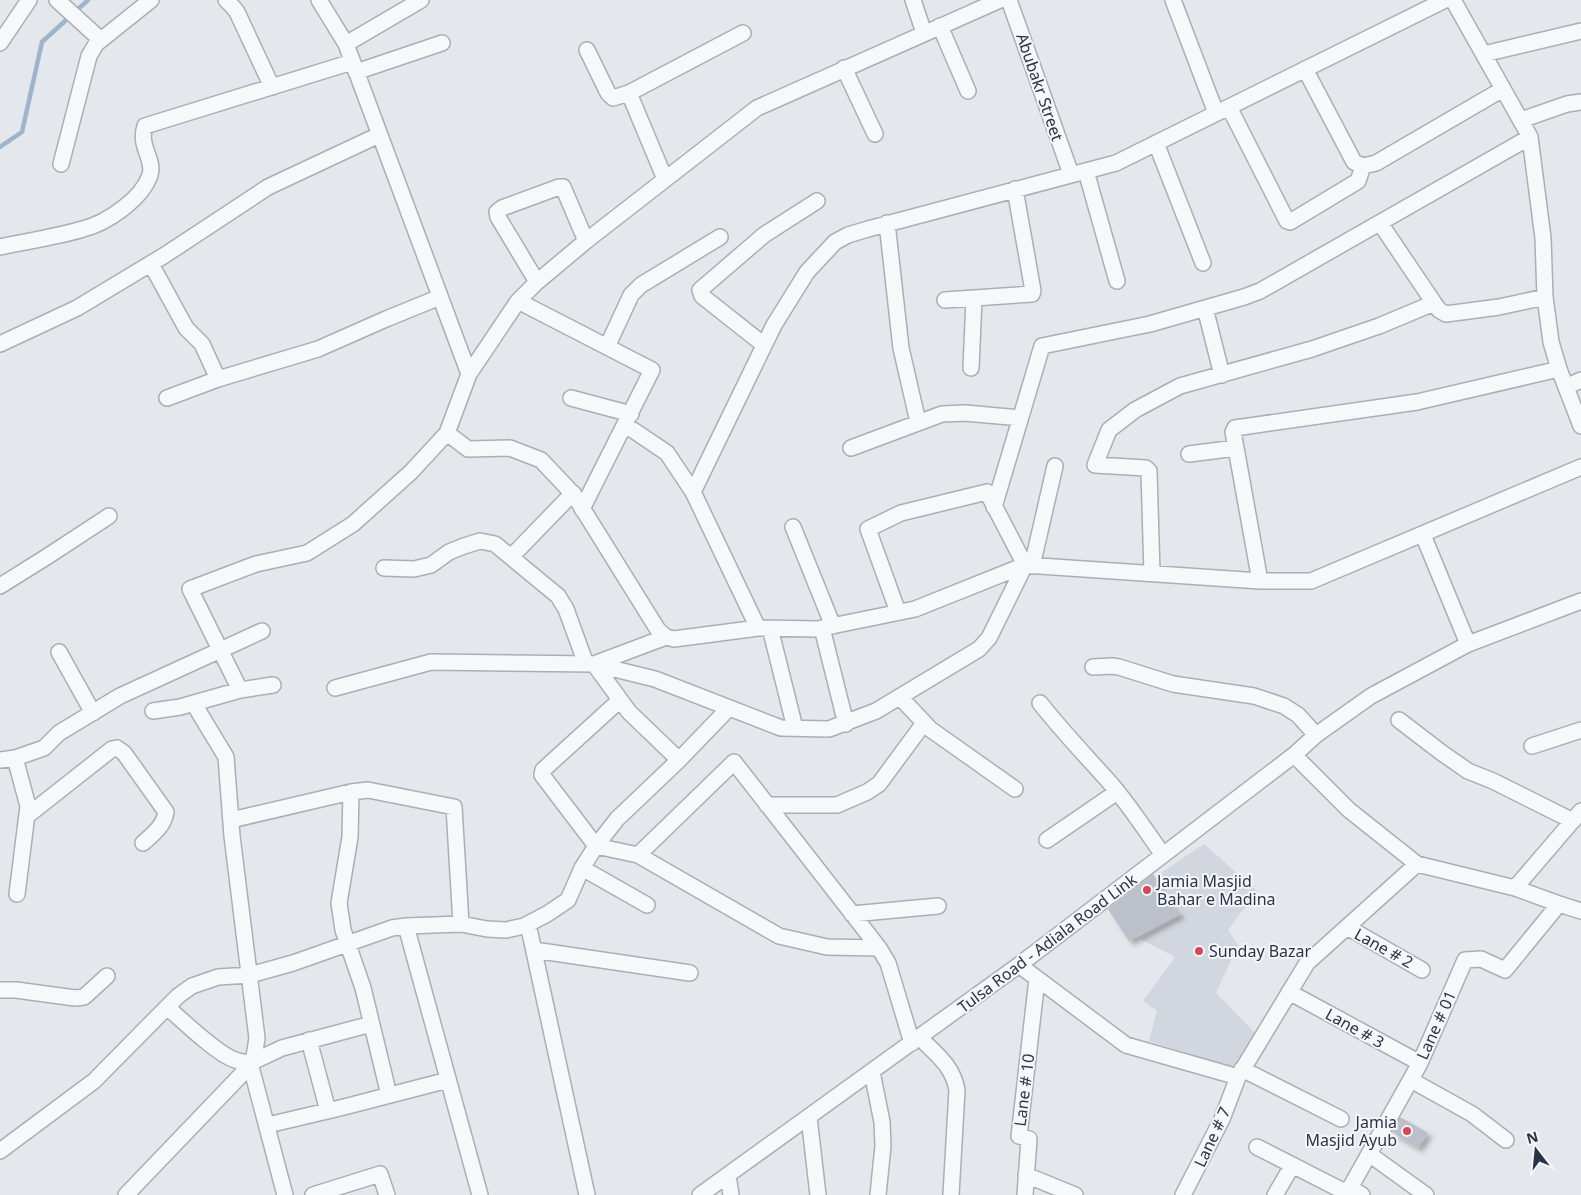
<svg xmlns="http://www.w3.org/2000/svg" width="1581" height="1195" viewBox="0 0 1581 1195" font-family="'Noto Sans',sans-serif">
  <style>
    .built { fill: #d2d6de }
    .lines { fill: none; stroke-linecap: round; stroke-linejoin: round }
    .stream { stroke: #9fb4cc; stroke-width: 4.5 }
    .building { fill: #bbc0ca; filter: url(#shadow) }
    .minor-casing { stroke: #a9aeb7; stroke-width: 18 }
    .minor { stroke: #f7f8fa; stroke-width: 15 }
    .poi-dot { fill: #d1495b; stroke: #f4f6f9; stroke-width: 2 }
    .labels { text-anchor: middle; stroke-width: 4; stroke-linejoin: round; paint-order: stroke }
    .street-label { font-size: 16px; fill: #2b3445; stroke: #f4f6f9 }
    .poi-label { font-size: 16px; fill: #2b3445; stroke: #f4f6f9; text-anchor: start }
  </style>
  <defs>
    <filter id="shadow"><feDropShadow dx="4.5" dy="4.5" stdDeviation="2.5" flood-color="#0004"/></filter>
  </defs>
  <rect width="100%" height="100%" fill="#e4e7ec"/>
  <path class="built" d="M1204,844l53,47 -29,39 10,15 -22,48 40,41 -21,34 -86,-27 8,-30 -14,-10 32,-44 -35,-18 44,-25 -26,-39z"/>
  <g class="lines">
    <path class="stream" d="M0,147l22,-15 20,-90 46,-42"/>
  </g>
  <path class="building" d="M1153,874l27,40 -51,27 -21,-32z
    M1400,1117l28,16 -10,15 -26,-16z"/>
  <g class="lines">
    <g class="minor-casing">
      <path id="minor" d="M57,0l44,40
        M226,0l7,7 4,5 35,75
        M319,0l27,44 123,330
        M913,0l11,33
        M1009,0l62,174
        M1173,0l43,113
        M1453,0l77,137 13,101 2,59 6,45 8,27 22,57
        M940,26l28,65
        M0,43l29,-43
        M346,44l75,-44
        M587,50l21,43 5,5 16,-5
        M1484,54l97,-23
        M844,68l31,66
        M1305,69l49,93 9,4 13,-3 127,-74
        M356,72l86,-29
        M1229,107l58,114 3,1 68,-41 5,-15
        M1521,120l46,-16 14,-2
        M1156,143l47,120
        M61,164l28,-108 7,-12 55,-44
        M1086,171l31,110
        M665,179l-36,-86 114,-60
        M887,223l14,125 17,74
        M1380,223l54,80 5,7 7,4 53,-7 46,-10
        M0,247c28,-6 56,-10 83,-18 24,-6 59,-30 67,-54 5,-16 -12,-28 -5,-49l207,-64
        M151,264l35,64 16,16 16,35
        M537,282l-39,-65 -1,-5 5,-4 57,-21h4l23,54
        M945,300l87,-6 1,-3 -18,-102
        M518,301l134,69 -70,139
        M1205,308l17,67
        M0,344l77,-36 88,-53 103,-68 111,-52
        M764,345l-62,-49 -2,-6 64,-55 53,-34
        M607,347l24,-52 10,-10 79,-48
        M971,368l3,-69
        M1566,387l15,-7
        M167,398l51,-19 100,-30 68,-30 54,-22
        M571,398l60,16
        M624,427l9,3 34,23 26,39 65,136
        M447,433l21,16 42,-1 31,12 33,35 84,135 8,7 8,2 84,-11 59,1 98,-20 110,-44
        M851,448l91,-34 23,-1 55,5
        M1189,454l47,-6
        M693,492l81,-167 33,-53 28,-30 13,-7 20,-6 248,-66 329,-163
        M994,507l48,-161 108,-22 94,-27 16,-6 270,-154
        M793,527l40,99
        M1423,535l45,109
        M511,557l62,-64
        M1032,566l23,-100
        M384,568l30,1 17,-4 18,-13 15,-6 16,-5 15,3 63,52 8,13 20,55
        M1152,573l-3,-102 -3,-3 -51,-3 14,-35 26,-20 45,-24 132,-37 67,-23 55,-23
        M1260,581l-24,-133 -3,-16 2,-4 182,-26 142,-33
        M0,586l48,-30 61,-40
        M898,612l-30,-83 33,-16 86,-21 38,73 235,16h51l270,-114
        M770,628l25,100
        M822,628l24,96
        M666,637l-72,27 35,48 50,48
        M59,652l34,61
        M1093,667l19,-1 7,1 54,17 81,12 30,10 14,9 18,20
        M335,688l96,-26 163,2 61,15 126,49 48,1 47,-18 103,-62 10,-11 36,-73
        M240,690l-50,-101 66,-25 51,-11 46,-29 58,-52 36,-39 22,-59 49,-73 19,-19 49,-41 171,-133 243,-108
        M900,697l30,32 85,60
        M620,700l-77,70 -1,5 54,71 42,9 141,81 48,11 52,1
        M1040,703c22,28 47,54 71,81 19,22 35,47 52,71
        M197,709l29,48 6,79 25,202 -3,19 -4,6 35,132
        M153,711l27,-4 60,-17 33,-5
        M1399,720l43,33 26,18 25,10 80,40
        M1532,746l49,-16
        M1294,755l55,55 68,54
        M15,758l13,48 -11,88
        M0,760l15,-2 29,-10 15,-15 61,-37 142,-65
        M351,792l-1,45 -11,66 4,27 20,58 26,107
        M767,805h70l30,-13 12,-8 45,-61
        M27,816l85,-67 5,-1 7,5 42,59c-2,14 -13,22 -23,31
        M231,820l120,-28 17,-2 86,17 7,117
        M1047,840l70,-48
        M638,855l96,-93 145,186 9,15 24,80
        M582,868l65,37
        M1515,888l66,-77
        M852,914l86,-8
        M528,924l59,271
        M406,926l74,269
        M1347,927l75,43
        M534,950l156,23
        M1019,965l107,80 112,32 69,-114 110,-99 98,24 44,16 22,7
        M0,990h16l59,8 9,-1 23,-21
        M1289,992l131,71
        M167,1007c16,14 50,47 68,53 5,2 10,2 15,3
        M919,1037c17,17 34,29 38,53l-6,105
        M309,1040l19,71
        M1242,1069l99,50
        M872,1072l10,50 1,24 -5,49
        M1411,1080l61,34 34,26
        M809,1117l9,78
        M268,1125l76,-18 104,-27
        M1257,1147l88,45 7,-7
        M0,1151l94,-70 84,-85 14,-10 26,-9 32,-2 43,-12 99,-35 14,-2 55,-2 26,5 19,1 18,-4 23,-12 21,-14 14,-32 14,-22 21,-27 62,-59 50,-52
        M1369,1154l57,41
        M728,1175l3,20
        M1026,1175l49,20
        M126,1195l115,-120 9,-12 32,-15 89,-24
        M313,1195l67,-21 7,21
        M700,1195l319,-230 275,-210 22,-20 55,-39 97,-52 113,-43
        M1025,1195l4,-56 -10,-3 18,-157
        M1183,1195l39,-76 16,-42
        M1275,1195l17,-29
        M1362,1195l-12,-7 70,-125 45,-103 16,-1 24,11 54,-66"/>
    </g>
    <use href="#minor" class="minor"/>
  </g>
  <g class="poi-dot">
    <circle cx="1147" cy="890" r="5"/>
    <circle cx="1199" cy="951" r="5"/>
    <circle cx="1407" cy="1131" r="5"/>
  </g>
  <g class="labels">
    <g class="street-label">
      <text transform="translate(1040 87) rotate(71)" y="6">Abubakr Street</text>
      <text transform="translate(1047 943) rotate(-37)" y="6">Tulsa Road - Adiala Road Link</text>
      <text transform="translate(1384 948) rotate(29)" y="6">Lane # 2</text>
      <text transform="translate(1436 1025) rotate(-66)" y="6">Lane # 01</text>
      <text transform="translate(1355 1028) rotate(29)" y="6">Lane # 3</text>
      <text transform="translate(1024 1090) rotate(-83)" y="6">Lane # 10</text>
      <text transform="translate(1212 1137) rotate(-65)" y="6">Lane # 7</text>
    </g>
    <g class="poi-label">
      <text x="1157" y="887">Jamia Masjid<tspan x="1157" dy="18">Bahar e Madina</tspan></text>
      <text x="1209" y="957">Sunday Bazar</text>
      <text x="1397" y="1128" text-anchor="end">Jamia<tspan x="1397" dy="18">Masjid Ayub</tspan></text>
    </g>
  </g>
  <g transform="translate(1536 1150) rotate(344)" stroke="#f4f6f9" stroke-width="4" paint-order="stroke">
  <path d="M0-4L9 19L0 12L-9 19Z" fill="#2b3445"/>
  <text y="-8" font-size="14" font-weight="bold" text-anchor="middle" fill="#2b3445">N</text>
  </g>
</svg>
